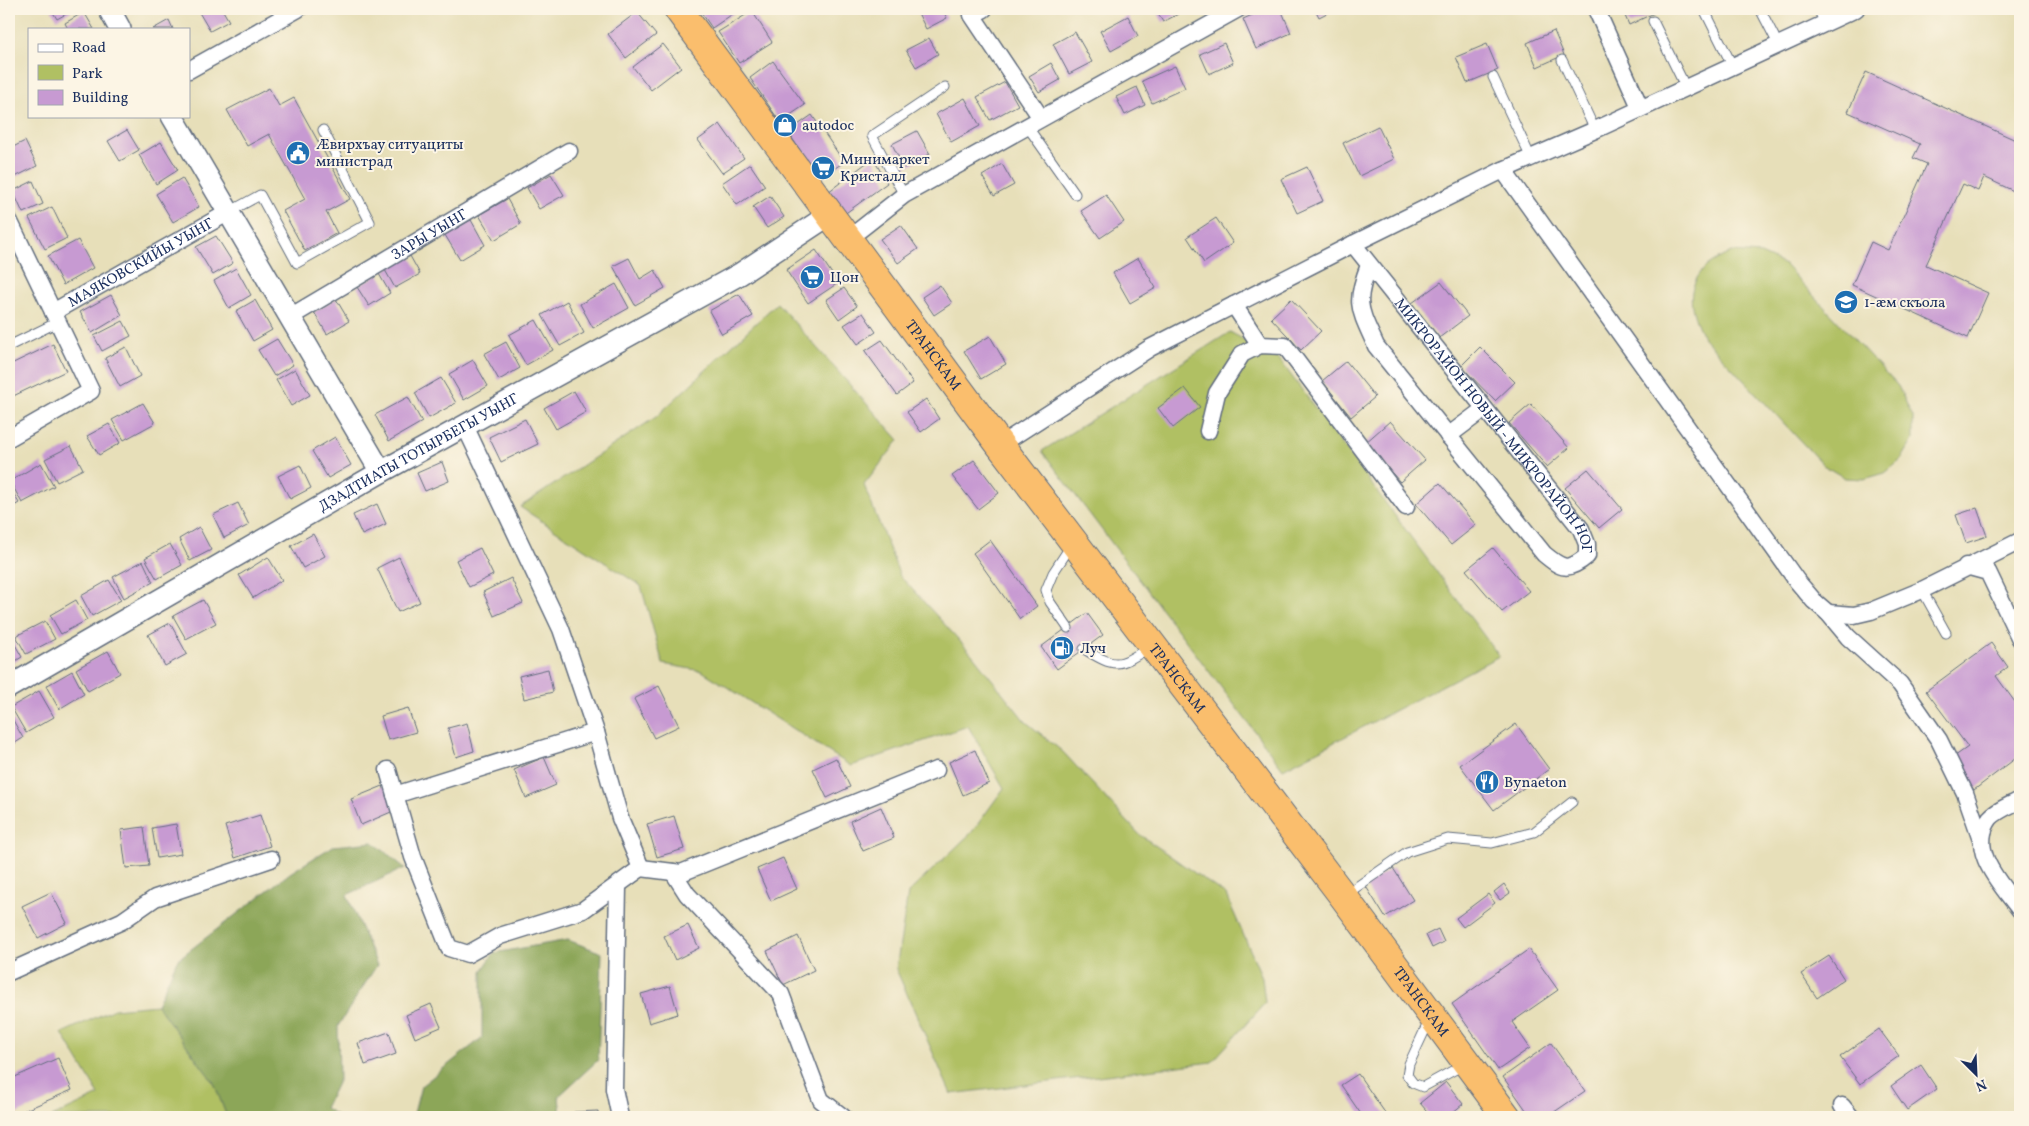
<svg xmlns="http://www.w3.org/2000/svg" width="2029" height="1126" viewBox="0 0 2029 1126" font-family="Vollkorn,serif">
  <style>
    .green { fill: #b0c063; stroke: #667860 }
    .forest { fill: #8ca659; stroke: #546a5c }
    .building { fill: #c79ad2 }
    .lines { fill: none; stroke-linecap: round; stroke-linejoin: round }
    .service-casing { stroke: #626d7e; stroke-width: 11 }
    .minor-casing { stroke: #626d7e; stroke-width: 19 }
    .tertiary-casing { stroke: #626d7e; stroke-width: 24 }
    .trunk-casing { stroke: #626d7e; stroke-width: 30 }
    .service { stroke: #fff; stroke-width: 9 }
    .minor { stroke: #fff; stroke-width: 16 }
    .tertiary { stroke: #fff; stroke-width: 21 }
    .trunk { stroke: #fabe6d; stroke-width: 28 }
    .labels { text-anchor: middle; stroke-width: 4; stroke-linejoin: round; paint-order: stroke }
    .poi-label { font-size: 15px; fill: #1b2f5e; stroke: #fcf5e5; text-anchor: start }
    .street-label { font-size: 15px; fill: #1b2f5e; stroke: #fcf5e5 }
  </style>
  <rect width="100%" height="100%" fill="#fcf5e5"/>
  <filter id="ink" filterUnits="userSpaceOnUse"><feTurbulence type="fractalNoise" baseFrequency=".02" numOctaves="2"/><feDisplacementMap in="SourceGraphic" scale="10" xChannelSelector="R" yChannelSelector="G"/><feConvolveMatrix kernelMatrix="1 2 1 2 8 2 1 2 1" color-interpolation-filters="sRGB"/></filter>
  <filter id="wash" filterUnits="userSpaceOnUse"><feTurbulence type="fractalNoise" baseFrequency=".0096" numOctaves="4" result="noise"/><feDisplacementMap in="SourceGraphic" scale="20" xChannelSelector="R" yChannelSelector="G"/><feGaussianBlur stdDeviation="1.12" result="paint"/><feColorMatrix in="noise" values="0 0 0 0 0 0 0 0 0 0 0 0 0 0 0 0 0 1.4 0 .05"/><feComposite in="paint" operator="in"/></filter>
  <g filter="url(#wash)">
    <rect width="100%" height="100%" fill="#e7dfb9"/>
    <path class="green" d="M1731,252l30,2 24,11 113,121 15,31v23l-12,20 -16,13 -21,6 -19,-1 -22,-13 -119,-127c-12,-23 -21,-47 0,-69 6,-7 19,-12 27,-17z
      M777,303l122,137 -35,45 36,91 71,77 54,68 38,31 76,82 87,61 36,82 3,26 -53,59 -261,32 -55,-125 12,-76 64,-61 32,-44 -36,-62 -117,40 -149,-95 -39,-7 -22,-78 -121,-79 136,-90z
      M1230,332l49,27 220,297 -216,113 -241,-318z
      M157,1005l57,78 13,34h-175l47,-22 -37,-62 52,-24z"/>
    <path class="forest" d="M373,842l32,26 -58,27 30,70 -39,61 1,53 -14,29 15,9h-113l-13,-34 -57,-78 20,-45 113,-87 43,-27z
      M568,940l34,13 -4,107 -39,36 2,21h-148l8,-31 61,-48v-67l12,-18z"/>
    <g id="blocks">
      <path class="building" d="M51,9h24l-18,10z
        M197,9h25l7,12 -19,10z
        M699,9h37l1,2 -25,17z
        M916,9h26l5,9 -21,11z
        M1155,9h25l2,3 -19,10z
        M1266,9h15l10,24 -35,16 -13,-30z
        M1315,9h20l-16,8z
        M1622,9h30l2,4 -25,12z
        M752,11l20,31 -33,21 -21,-31z
        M84,12l10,17h-26l-3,-6z
        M637,12l19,23 -30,23 -18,-24z
        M1128,16l10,20 -27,15 -11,-20z
        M169,20l4,9h-20z
        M1554,31l10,24 -27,12 -10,-24z
        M1075,32l17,30 -23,12 -16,-30z
        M929,38l9,16 -22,13 -10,-17z
        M1224,43l9,20 -24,11 -9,-20z
        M663,44l18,23 -30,23 -18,-23z
        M1487,44l11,26 -31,13 -11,-26z
        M773,61l32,44 -25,17 -30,-44z
        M1051,63l9,17 -21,12 -10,-16z
        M1175,66l10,22 -33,15 -10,-22z
        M1866,72l154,70v52l-36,-17 -6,14 -15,-7 -37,81 62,28 -20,45 -116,-53 19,-43 17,8 39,-86 -14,-6 7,-14 -72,-32z
        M1005,82l13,23 -28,15 -13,-23z
        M1137,87l8,18 -20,10 -9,-18z
        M269,88l10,18 15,-8 56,101 -24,13 11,21 -32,18 -22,-40 22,-12 -36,-65 -22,12 -20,-36z
        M965,98l15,28 -29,16 -15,-28z
        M812,115l32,47 -25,17 -31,-47z
        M720,124l24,34 -22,15 -24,-33z
        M1378,126l16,33 -35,17 -16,-33z
        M127,130l12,20 -19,11 -12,-20z
        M917,131l13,23 -26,14 -12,-24z
        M25,141l12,25 -22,11 -6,-12v-16z
        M161,142l17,28 -22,14 -17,-29z
        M873,158l14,25 -44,32 -15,-23z
        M750,164l15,22 -28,19 -15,-22z
        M1002,164l12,21 -20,11 -12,-20z
        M1307,167l16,34 -26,12 -16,-34z
        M551,174l13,21 -25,14 -12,-21z
        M182,178l17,29 -26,15 -17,-28z
        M33,181l10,23 -20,9 -10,-22z
        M1106,195l18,27 -24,16 -19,-27z
        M770,196l14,21 -17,11 -14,-21z
        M507,199l14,25 -27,16 -15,-25z
        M52,207l15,31 -22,11 -16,-31z
        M1216,218l17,25 -29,20 -17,-26z
        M471,220l14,25 -25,15 -15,-25z
        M901,225l17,24 -20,14 -18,-24z
        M216,236l17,27 -20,12 -17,-28z
        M78,240l15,28 -30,17 -15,-29z
        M816,250l22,33 -30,20 -22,-33z
        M410,256l10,18 -25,14 -10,-18z
        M629,258l11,21 15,-9 10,18 -30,17 -22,-39z
        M1138,258l18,30 -26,15 -17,-30z
        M236,268l15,27 -22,13 -15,-27z
        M379,274l11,19 -21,13 -12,-19z
        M1441,282l27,34 -29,22 -27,-35z
        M616,284l13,24 -36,20 -13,-24z
        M940,285l12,18 -18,12 -12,-18z
        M844,288l13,18 -18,13 -13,-19z
        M739,294l14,22 -31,18 -13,-23z
        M111,295l11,20 -30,18 -12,-21z
        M336,299l13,22 -22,13 -13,-22z
        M1291,299l30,32 -20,19 -30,-32z
        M255,300l17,30 -19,11 -17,-30z
        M567,301l17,32 -24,13 -18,-31z
        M863,313l13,19 -18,12 -14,-19z
        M536,320l17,30 -27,15 -17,-30z
        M123,321l8,15 -29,15 -8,-15z
        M990,336l16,28 -25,15 -17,-28z
        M277,339l16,26 -19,11 -16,-26z
        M882,340l31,43 -16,12 -32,-44z
        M506,342l14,26 -21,12 -15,-26z
        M53,344l13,27 -57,27v-33z
        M126,347l14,29 -20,11 -15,-29z
        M1480,347l35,35 -20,19 -34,-35z
        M473,360l15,26 -24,14 -15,-26z
        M1346,361l29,36 -24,20 -29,-36z
        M295,369l15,26 -19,11 -15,-26z
        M441,378l15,25 -27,15 -14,-25z
        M1185,388l15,19 -27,21 -15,-20z
        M574,391l12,21 -30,17 -12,-21z
        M408,397l14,25 -33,19 -14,-26z
        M926,399l13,20 -18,13 -14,-20z
        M143,403l12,20 -31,17 -12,-20z
        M1531,404l38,44 -22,19 -38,-44z
        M525,419l13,25 -37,18 -12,-25z
        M1390,421l35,39 -25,22 -35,-39z
        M109,424l11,19 -21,12 -12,-19z
        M335,437l16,28 -23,13 -16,-27z
        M71,446l12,23 -26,13 -12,-23z
        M974,460l25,33 -21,16 -26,-33z
        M442,462l7,19 -24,10 -8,-18z
        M41,463l13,23 -32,17 -12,-22z
        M300,465l11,23 -21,11 -12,-23z
        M1588,469l34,40 -23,19 -34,-40z
        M1440,483l36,42 -25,20 -35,-41z
        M9,486l10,17 -10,6z
        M238,503l11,22 -25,13 -11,-23z
        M377,504l9,20 -24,11 -9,-20z
        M1977,508l10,28 -21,7 -10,-28z
        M199,527l12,23 -21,11 -11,-22z
        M313,534l12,22 -22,12 -12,-22z
        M990,540l47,66 -17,13 -47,-66z
        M170,544l12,21 -25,14 -12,-21z
        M480,548l13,27 -24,12 -13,-27z
        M1493,548l36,43 -27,21 -36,-42z
        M268,557l14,23 -29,18 -14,-23z
        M399,557l21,45 -22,10 -21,-44z
        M143,561l10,21 -29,16 -11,-21z
        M511,578l12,25 -29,13 -11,-24z
        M109,580l12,20 -29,16 -11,-20z
        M76,600l11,20 -26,14 -11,-19z
        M203,600l13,23 -30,16 -13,-23z
        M1087,613l16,22 -46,34 -16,-22z
        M45,621l10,18 -29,15 -10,-18z
        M170,623l17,31 -22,12 -17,-31z
        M9,634l13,23 -13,8z
        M1991,643l17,24 -12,9 24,33v46l-46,35 -23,-31 17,-12 -42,-56z
        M108,651l12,22 -32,18 -12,-22z
        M548,669l5,23 -29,7 -5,-23z
        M72,671l12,23 -25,15 -13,-23z
        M659,686l20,40 -25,12 -20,-39z
        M39,691l15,26 -28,16 -15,-26z
        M408,708l8,24 -28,8 -7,-24z
        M9,713l14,25 -14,9z
        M467,723l7,28 -18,6 -8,-29z
        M1516,724l33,45 -55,41 -34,-45z
        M975,750l14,33 -26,12 -14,-33z
        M544,757l12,28 -30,13 -12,-28z
        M836,758l14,29 -23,11 -14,-29z
        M388,784l10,25 -37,16 -10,-26z
        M881,807l13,31 -31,13 -13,-30z
        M260,815l10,31 -35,12 -10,-32z
        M674,816l10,33 -27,8 -10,-33z
        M176,824l5,30 -24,4 -5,-30z
        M144,827l5,39 -23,2 -5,-38z
        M783,858l14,31 -26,12 -14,-32z
        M1393,868l20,32 -28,17 -20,-32z
        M1504,884l6,9 -10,7 -6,-8z
        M51,892l16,31 -29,15 -16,-32z
        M1488,894l7,9 -32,24 -7,-9z
        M688,925l11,23 -24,12 -11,-24z
        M1438,929l6,13 -12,6 -6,-13z
        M798,936l16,34 -31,15 -16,-34z
        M1529,949l29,41 -46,32 18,26 -32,22 -46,-66z
        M1829,956l15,23 -27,19 -16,-24z
        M670,986l8,28 -29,9 -8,-29z
        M431,1004l10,23 -26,11 -9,-23z
        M1879,1029l20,27 -39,28 -20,-27z
        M389,1032l7,22 -31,11 -7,-22z
        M1551,1043l34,48 -38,26h-16l-28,-40z
        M58,1058l14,32 -63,27v-54l6,14z
        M1921,1065l16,24 -30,21 -16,-24z
        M1358,1074l30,43h-25l-22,-32z
        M1446,1082l17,22 -16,13h-15l-12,-14z
        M598,1111v6h-24v-5z"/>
    </g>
  </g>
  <g filter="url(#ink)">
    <use href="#blocks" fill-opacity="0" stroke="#626d7e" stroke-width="1"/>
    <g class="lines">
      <g class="service-casing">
        <path id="service" d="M1704,9l28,56
          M1760,9l18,35
          M1818,9l7,14
          M1653,21l32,65
          M1562,60l33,70
          M1493,77l38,81
          M1027,126l48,68
          M904,195l-32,-59 73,-49
          M229,212l31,-17 37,68 73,-41 -47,-92
          M9,346l49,-24
          M1922,590l24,43
          M1068,628l-18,-26 -4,-12 7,-17 19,-29
          M1084,649c33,20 34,18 66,-2
          M1345,895l62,-43 41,-13 44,4 42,-11 38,-30
          M1430,1019l-21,45 -2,11 6,8 10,4 42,-23"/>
      </g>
      <g class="minor-casing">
        <g id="minor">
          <path d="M984,9l-12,6 69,103"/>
          <path d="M1596,9l44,98"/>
          <path d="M189,70l109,-61"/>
          <path d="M1503,170l294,411 17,20 14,12 20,24 52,47 39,56 26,53 16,46"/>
          <path d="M9,220l82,171 -82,47"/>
          <path d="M848,239l56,-44 334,-186"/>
          <path id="s1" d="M1353,244l228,285 6,15v12c-19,16 -25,13 -43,-2l-168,-208c-17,-38 -22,-42 -7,-81"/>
          <path d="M1234,305l26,40"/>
          <path id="s2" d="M53,312l176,-100"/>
          <path id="s3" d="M290,317l279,-166"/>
          <path d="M1208,431l9,-38 25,-39 18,-9 25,1 121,161"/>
          <path d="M1448,436l36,-27"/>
          <path d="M1000,445l150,-97 203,-104 150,-74 92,-40 261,-121"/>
          <path d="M1966,566l22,6 32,67"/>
          <path d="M1828,613l26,2 17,-4 51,-21 98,-49"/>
          <path d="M388,770l25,87 36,91 19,6 32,-18 83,-26 58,-42 -21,-50 -24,-86 -35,-103 -96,-203"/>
          <path d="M395,795l201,-63"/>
          <path d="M2020,800c-9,5 -23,10 -30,18 -24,32 12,67 30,92"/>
          <path d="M641,868l40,5 255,-103"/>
          <path d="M673,872l14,22 94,100 40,106 22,17"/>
          <path d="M618,886l-4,203 6,28"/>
          <path d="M9,972l113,-51 33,-23 116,-39"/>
          <path d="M1842,1106l9,11"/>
        </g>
      </g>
      <g class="tertiary-casing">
        <g id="tertiary">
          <path d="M109,9l11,20"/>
          <path d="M172,116l209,356"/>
          <path id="s4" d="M9,687l372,-215 359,-198 89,-59"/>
        </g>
      </g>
      <g class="trunk-casing">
        <g id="trunk">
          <path id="s5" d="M678,9l322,436 343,451 164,221"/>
        </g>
      </g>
      <use href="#service" class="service"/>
      <use href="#minor" class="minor"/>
      <use href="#tertiary" class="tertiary"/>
      <use href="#trunk" class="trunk"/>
    </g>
  </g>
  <defs>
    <g id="shop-disc" transform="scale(1.25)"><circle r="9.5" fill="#1f6fb2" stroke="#fcf5e5"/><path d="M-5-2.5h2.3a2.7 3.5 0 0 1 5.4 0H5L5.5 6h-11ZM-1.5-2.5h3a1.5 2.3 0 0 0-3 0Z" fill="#fff"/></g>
    <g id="civic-disc" transform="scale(1.25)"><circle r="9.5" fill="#1f6fb2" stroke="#fcf5e5"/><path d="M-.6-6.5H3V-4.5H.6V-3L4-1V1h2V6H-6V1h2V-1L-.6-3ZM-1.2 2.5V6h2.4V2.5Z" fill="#fff"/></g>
    <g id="supermarket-disc" transform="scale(1.25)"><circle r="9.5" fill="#1f6fb2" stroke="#fcf5e5"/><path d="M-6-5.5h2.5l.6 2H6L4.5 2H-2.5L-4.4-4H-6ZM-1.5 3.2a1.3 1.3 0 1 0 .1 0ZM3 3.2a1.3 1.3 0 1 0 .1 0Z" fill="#fff"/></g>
    <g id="school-disc" transform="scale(1.25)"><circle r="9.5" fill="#1f6fb2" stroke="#fcf5e5"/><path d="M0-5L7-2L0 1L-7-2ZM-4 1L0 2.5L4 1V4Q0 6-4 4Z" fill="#fff"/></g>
    <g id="fuel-disc" transform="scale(1.25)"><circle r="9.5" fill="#1f6fb2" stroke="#fcf5e5"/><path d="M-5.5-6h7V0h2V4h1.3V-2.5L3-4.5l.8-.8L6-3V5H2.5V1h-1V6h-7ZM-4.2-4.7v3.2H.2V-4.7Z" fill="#fff"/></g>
    <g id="restaurant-disc" transform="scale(1.25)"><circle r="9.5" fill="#1f6fb2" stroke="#fcf5e5"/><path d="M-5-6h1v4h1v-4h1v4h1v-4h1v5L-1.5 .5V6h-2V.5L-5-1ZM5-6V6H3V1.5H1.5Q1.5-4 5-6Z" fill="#fff"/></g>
  </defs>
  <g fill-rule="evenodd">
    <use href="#shop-disc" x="785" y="125"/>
    <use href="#civic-disc" x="298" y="153"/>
    <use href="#supermarket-disc" x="823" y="168"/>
    <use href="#supermarket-disc" x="812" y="277"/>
    <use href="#school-disc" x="1846" y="302"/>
    <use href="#fuel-disc" x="1062" y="648"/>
    <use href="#restaurant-disc" x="1487" y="782"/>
  </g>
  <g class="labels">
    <g class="poi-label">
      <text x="802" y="130">autodoc</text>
      <text x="316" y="149">Æвирхъау ситуациты<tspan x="316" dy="17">министрад</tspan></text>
      <text x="840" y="164">Минимаркет<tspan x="840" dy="17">Кристалл</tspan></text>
      <text x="830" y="282">Цон</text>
      <text x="1864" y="307">1-æм скъола</text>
      <text x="1080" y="653">Луч</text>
      <text x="1504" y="787">Bynaeton</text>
    </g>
    <g class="street-label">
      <text dy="5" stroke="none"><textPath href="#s3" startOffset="162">ЗАРЫ УЫНГ</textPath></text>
      <text dy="5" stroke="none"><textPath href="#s2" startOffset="101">МАЯКОВСКИЙЫ УЫНГ</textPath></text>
      <text dy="5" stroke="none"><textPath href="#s5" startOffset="430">ТРАНСКАМ</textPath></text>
      <text dy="5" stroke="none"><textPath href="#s1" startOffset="231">МИКРОРАЙОН НОВЫЙ - МИКРОРАЙОН НОГ</textPath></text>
      <text dy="5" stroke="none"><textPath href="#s4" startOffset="472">ДЗАДТИАТЫ ТОТЫРБЕГЫ УЫНГ</textPath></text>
      <text dy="5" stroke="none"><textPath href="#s5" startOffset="835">ТРАНСКАМ</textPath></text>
      <text dy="5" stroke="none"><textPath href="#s5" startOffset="1240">ТРАНСКАМ</textPath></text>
    </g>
  </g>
  <rect width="2029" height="1126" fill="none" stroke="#fcf5e5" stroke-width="30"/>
  <rect x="28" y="28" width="162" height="90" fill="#fcf5e5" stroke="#a2a6af"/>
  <rect x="38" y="44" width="25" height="8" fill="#ffffff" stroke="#a2a6af"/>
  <text x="72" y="52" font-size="15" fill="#1b2f5e">Road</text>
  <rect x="38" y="65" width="25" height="15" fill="#b0c063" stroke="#a2a6af"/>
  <text x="72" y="78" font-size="15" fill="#1b2f5e">Park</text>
  <rect x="38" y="90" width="25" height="15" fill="#c79ad2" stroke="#a2a6af"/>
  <text x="72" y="102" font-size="15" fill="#1b2f5e">Building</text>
  <g transform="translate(1976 1074) rotate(156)" stroke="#fcf5e5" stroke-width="4" paint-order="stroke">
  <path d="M0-4L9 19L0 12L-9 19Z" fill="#1b2f5e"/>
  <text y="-8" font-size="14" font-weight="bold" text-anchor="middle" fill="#1b2f5e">N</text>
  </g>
</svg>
